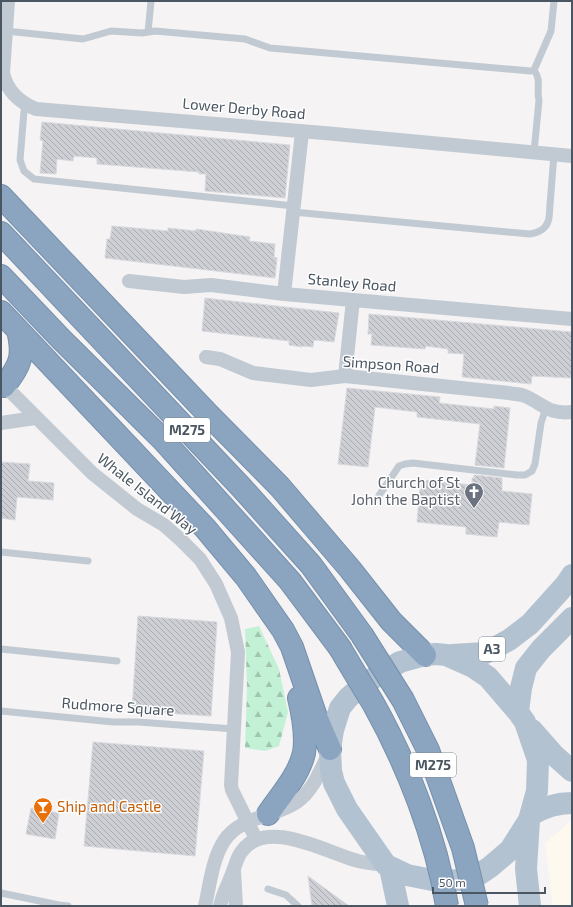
<svg xmlns="http://www.w3.org/2000/svg" width="573" height="907" viewBox="0 0 573 907" font-family="'Exo 2',sans-serif">
  <style>
    .commercial { fill: #fdf9ef }
    .forest { fill: url(#forest-firs) }
    .building { fill: url(#building-back-hatch); stroke: #d7d9de }
    .lines { fill: none; stroke-linecap: round; stroke-linejoin: round }
    .highway-casing { stroke: #7690ad; stroke-width: 24 }
    .lane { stroke: #c1cad2; stroke-width: 7 }
    .street { stroke: #c1cad2; stroke-width: 14 }
    .primary { stroke: #b3c2d1; stroke-width: 22 }
    .highway { stroke: #8ba5c1; stroke-width: 22 }
    .highway-bridge-casing { stroke: #7690ad; stroke-width: 24; stroke-linecap: butt }
    .highway-bridge { stroke: #8ba5c1; stroke-width: 22 }
    .labels { text-anchor: middle; stroke-width: 3; stroke-linejoin: round; paint-order: stroke }
    .shield { fill: #fff; stroke: #808990; stroke-width: 1 }
    .shield-label { font-size: 14px; font-weight: bold; fill: #4a5661 }
    .street-label { font-size: 15px; fill: #4a5661; stroke: #fff }
    .worship-label { font-size: 15px; fill: #5b616d; stroke: #fff; text-anchor: end }
    .food-label { font-size: 15px; fill: #c56008; stroke: #fff; text-anchor: start }
  </style>
  <defs>
    <pattern id="forest-firs" width="22" height="20" patternUnits="userSpaceOnUse"><rect width="22" height="20" fill="#c3f1d5"/><path d="M5 1l3.5 6h-7zM16 11l3.5 6h-7z" fill="#a0c6b0"/></pattern>
    <pattern id="building-back-hatch" width="6" height="6" patternUnits="userSpaceOnUse"><rect width="6" height="6" fill="#cdcfd5"/><path d="M-1 5l2 2M0 0l6 6M5-1l2 2" fill="none" stroke="#a8abb0"/></pattern>
  </defs>
  <rect width="100%" height="100%" fill="#f5f3f3"/>
  <path class="commercial" d="M572,820v86h-19l-8,-63z"/>
  <path class="forest" d="M259,626l20,43 9,43 -9,34 -14,5 -20,-3 2,-61 -2,-58z"/>
  <path class="building" d="M42,122l248,23 -5,53 -80,-7 1,-17h-7v-2l-102,-8v-6l-23,-2 -1,5 -16,-2 -1,15 -16,-1 3,-32 -3,-1z
    M112,226l56,5v-3l28,3v-2l7,1 47,7 -1,4 26,3 -1,13 3,1 -2,20 -170,-20 2,-19h3z
    M205,298l134,15 -5,29 -20,-2 -1,7 -11,-1v1l-13,-2v-4l-87,-10z
    M369,314l203,18v46l-40,-2 -1,8 -69,-7 2,-23 -16,-1v-4l-22,-3 -1,3 -54,-4 1,-11h-4z
    M347,388l93,9 -1,6 55,6v-3l16,2 -6,60 -29,-3 5,-41 -63,-7v-5l-42,-5 -7,60 -30,-3z
    M1,462l29,2 -2,17 26,2 -1,17 -36,-3 -2,23 -14,-2z
    M474,475l28,3v13l30,3 -3,31 -30,-3 -2,15 -31,-3v-7l-49,-5 3,-34h1l1,-8 50,5v-7h2z
    M138,616l79,6 -6,94 -79,-5z
    M93,742l111,9 -9,105 -111,-10z
    M31,808l28,5 -4,26 -29,-5z
    M308,876l41,30h-37z"/>
  <g class="lines">
    <g class="highway-casing">
      <path id="highway" d="M1,196l206,217 73,74 70,82 41,52 34,34
        M1,233l240,254 70,78 51,70
        M1,276l60,63 102,101 127,141 50,67
        M1,312l204,216 41,49 37,53 9,17 23,67 15,35
        M4,386c17,-21 20,-30 14,-56
        M268,814c13,-19 31,-39 36,-61 3,-18 -1,-38 -5,-55"/>
    </g>
    <path class="lane" d="M6,31l77,8 28,-8 31,2 13,-2 90,8 25,9 261,23 3,-1
      M148,32l3,-31
      M27,105l-3,6 -4,49 4,11 10,8 260,27
      M534,152l5,-52c-3,-12 3,-19 -5,-30l17,-39 3,-30
      M293,212l237,22c11,-2 17,-6 19,-16l5,-64
      M378,497l21,-31 6,-2 8,-1 104,12h8l7,-4 3,-7 6,-41 5,-15
      M1,552l87,9
      M1,649l116,12
      M1,711l112,11h25l96,7
      M268,889l18,6 12,11
      M1,893l58,12 9,1"/>
    <path class="street" d="M8,1l-5,72c4,18 16,29 33,36l288,24 248,23
      M129,281l55,6 27,-2 73,9 288,25
      M284,294l18,-162
      M206,357l14,2 33,14 58,7 34,-4 164,17c4,1 9,1 13,2 20,7 25,20 50,17
      M345,376l8,-76
      M1,382l91,91 45,36 27,16 17,15 19,19 16,25 15,34 7,34 -7,133 1,5 24,49
      M1,423l34,-5
      M234,871l2,35
      M205,906c5,-22 7,-46 19,-65 17,-26 51,-23 74,-40 15,-11 22,-30 30,-46
      M220,906l2,-7c3,-9 8,-19 11,-28 3,-7 4,-14 9,-20 25,-34 85,2 116,10 9,2 19,3 28,4"/>
    <path class="primary" d="M452,655l33,-2 24,-13 21,-16 36,-40 6,-9
      M518,712l3,-24 5,-20 15,-19 31,-31
      M532,730l22,25 18,16
      M531,815c13,-8 26,-12 41,-12
      M529,820l-19,30 -20,17 -12,8 -20,5 -16,2 -35,-7 -21,-10 -39,-56 -13,-26 -3,-12 -1,-22 3,-19 7,-22 8,-10 16,-14 36,-22 25,-7 11,-1 10,1 27,12 15,10 30,35 7,10 13,38 -1,31 -8,29 -3,49 4,37
      M390,868l8,38"/>
    <use href="#highway" class="highway"/>
    <g class="highway-bridge-casing">
      <path id="highway-bridge" d="M362,635l41,65 25,50 35,98 14,58
        M340,648c11,19 22,37 33,55 34,61 63,134 74,203"/>
    </g>
    <use href="#highway-bridge" class="highway-bridge"/>
  </g>
  <defs>
    <g id="church-pin" transform="scale(1)"><path d="M0 17L-7.5 6A9.5 9.5 0 1 1 7.5 6Z" fill="#6b7280" stroke="#fff"/><path d="M-1.2-6h2.4v3.5h3.3v2.4h-3.3V6h-2.4V-.1h-3.3v-2.4h3.3Z" fill="#fff"/></g>
    <g id="bar-pin" transform="scale(1)"><path d="M0 17L-7.5 6A9.5 9.5 0 1 1 7.5 6Z" fill="#e8710a" stroke="#fff"/><path d="M-6-5H6L.8 .8V4.5H3.5V6h-7V4.5H-.8V.8Z" fill="#fff"/></g>
  </defs>
  <g fill-rule="evenodd">
    <use href="#church-pin" x="474" y="492"/>
    <use href="#bar-pin" x="43" y="807"/>
  </g>
  <g class="labels">
    <g class="shield">
      <rect x="164" y="418" width="46" height="24" rx="3"/>
      <rect x="479" y="637" width="26" height="24" rx="3"/>
      <rect x="410" y="753" width="46" height="24" rx="3"/>
    </g>
    <g class="shield-label">
      <text x="187" y="435">M275</text>
      <text x="492" y="654">A3</text>
      <text x="433" y="770">M275</text>
    </g>
    <g class="street-label">
      <text transform="translate(244 109) rotate(5)" y="5">Lower Derby Road</text>
      <text transform="translate(352 283) rotate(5)" y="5">Stanley Road</text>
      <text transform="translate(391 365) rotate(4)" y="5">Simpson Road</text>
      <text transform="translate(147 494) rotate(38)" y="5">Whale Island Way</text>
      <text transform="translate(118 707) rotate(4)" y="5">Rudmore Square</text>
    </g>
    <g class="worship-label">
      <text x="460" y="488">Church of St<tspan x="460" dy="17">John the Baptist</tspan></text>
    </g>
    <g class="food-label">
      <text x="57" y="812">Ship and Castle</text>
    </g>
  </g>
  <rect width="573" height="907" fill="none" stroke="#4a5661" stroke-width="4"/>
  <path d="M433 887v6h112v-6" fill="none" stroke="#4a5661" stroke-width="2"/>
  <text x="439" y="887" font-size="12" fill="#4a5661" stroke="#ffffff" stroke-width="3" paint-order="stroke">50 m</text>
</svg>
